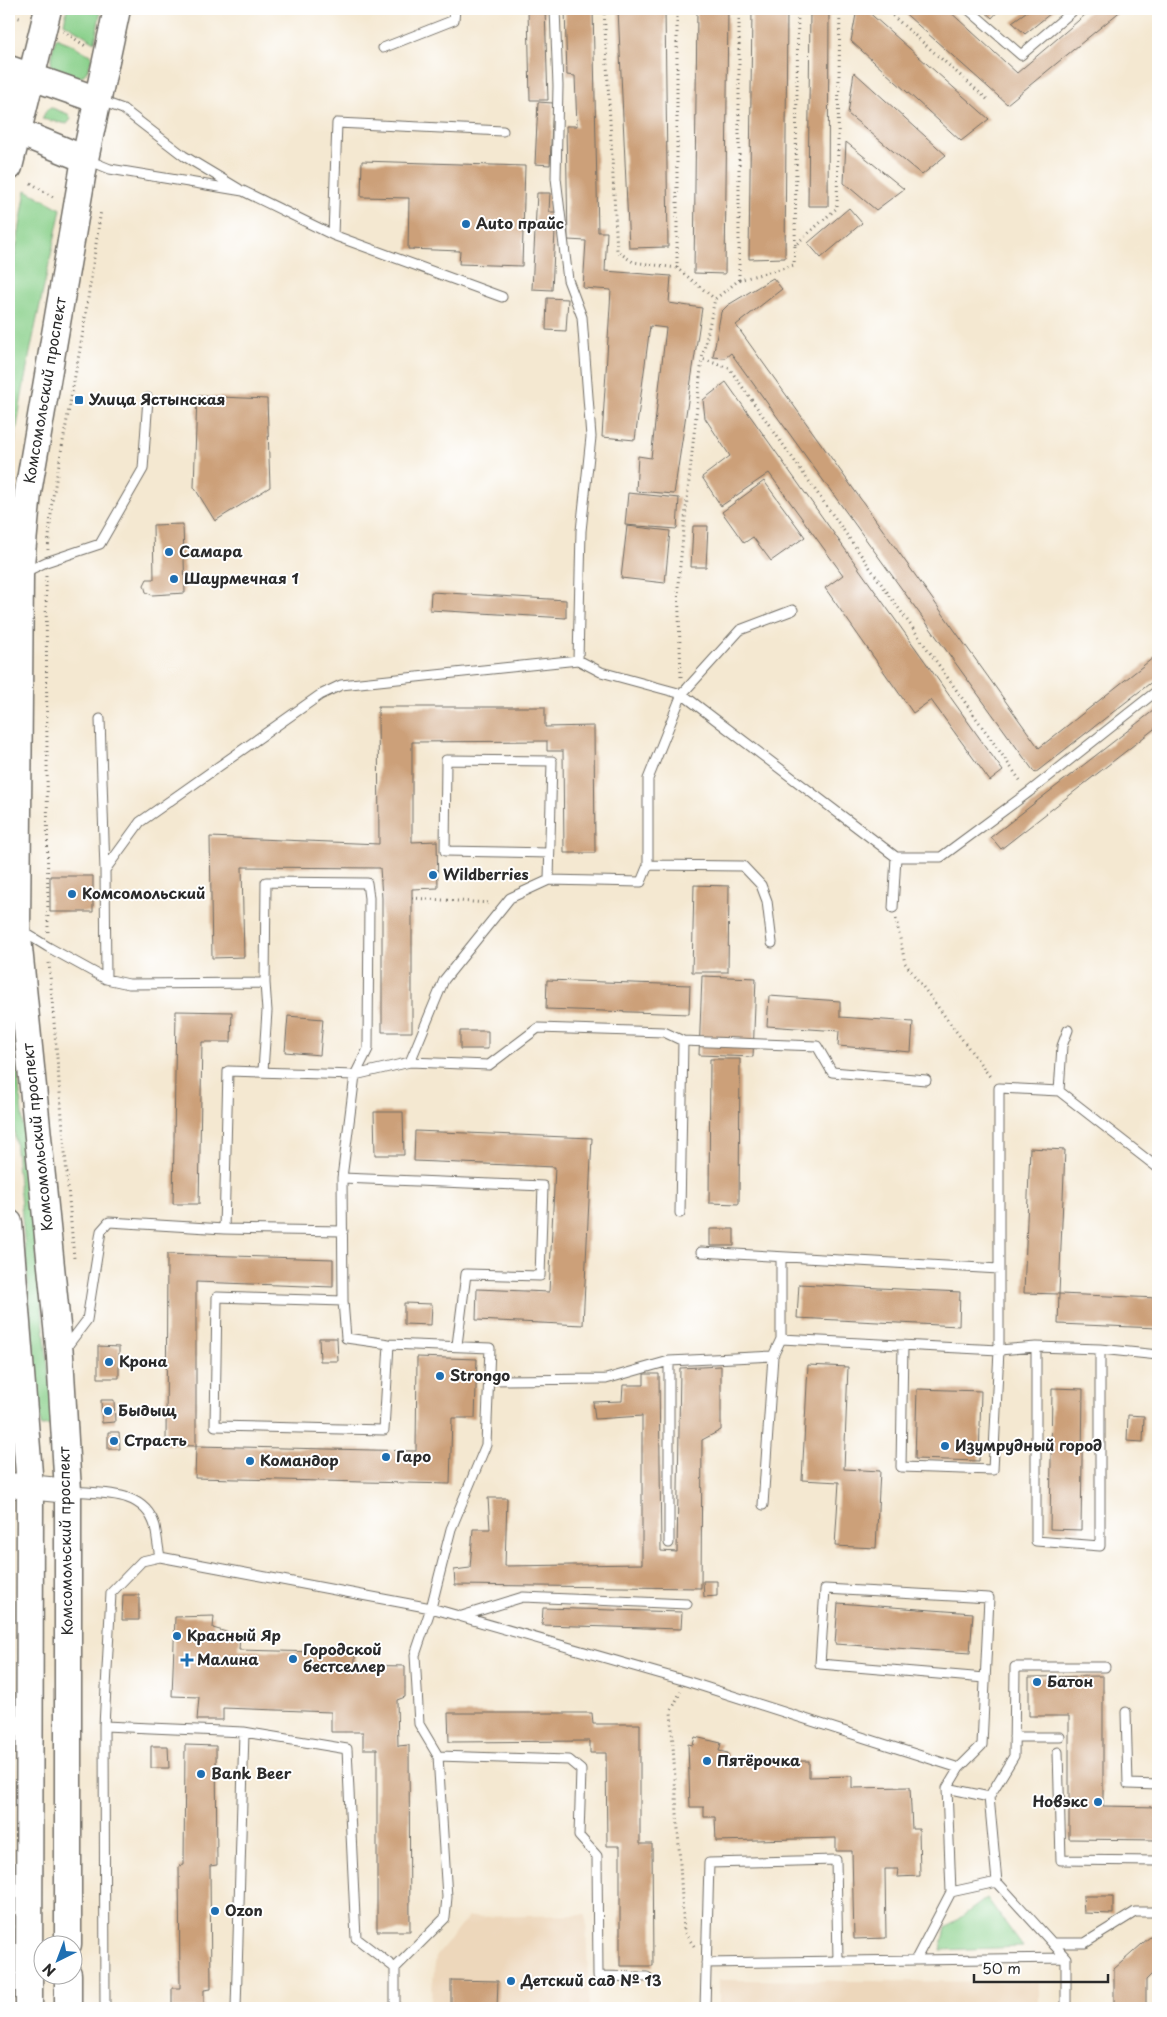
<svg xmlns="http://www.w3.org/2000/svg" width="1167" height="2017" viewBox="0 0 1167 2017" font-family="'Playpen Sans',sans-serif">
  <style>
    .built { fill: #edd7bb }
    .green { fill: #8ad08b; stroke: #5a7e5b }
    .building { fill: #cca079 }
    .lines { fill: none; stroke-linecap: round; stroke-linejoin: round }
    .service-casing { stroke: #716d65; stroke-width: 11 }
    .tertiary-casing { stroke: #716d65; stroke-width: 26 }
    .secondary-casing { stroke: #716d65; stroke-width: 29 }
    .path { stroke: #716d65; stroke-width: 3; stroke-dasharray: 1 4; stroke-linecap: butt }
    .service { stroke: #fff; stroke-width: 9 }
    .tertiary { stroke: #fff; stroke-width: 24 }
    .secondary { stroke: #fff; stroke-width: 26 }
    .poi-dot { fill: #1f6fb2; stroke: #fff; stroke-width: 2 }
    .labels { text-anchor: middle; stroke-width: 4; stroke-linejoin: round; paint-order: stroke }
    .poi-label { font-size: 15px; font-weight: bold; fill: #2b2b2b; stroke: #fff; text-anchor: start }
    .street-label { font-size: 15px; fill: #2b2b2b; stroke: #fff }
  </style>
  <rect width="100%" height="100%" fill="#fff"/>
  <filter id="ink" filterUnits="userSpaceOnUse"><feTurbulence type="fractalNoise" baseFrequency=".02" numOctaves="2"/><feDisplacementMap in="SourceGraphic" scale="10" xChannelSelector="R" yChannelSelector="G"/><feConvolveMatrix kernelMatrix="1 2 1 2 8 2 1 2 1" color-interpolation-filters="sRGB"/></filter>
  <filter id="wash" filterUnits="userSpaceOnUse"><feTurbulence type="fractalNoise" baseFrequency=".0096" numOctaves="4" result="noise"/><feDisplacementMap in="SourceGraphic" scale="20" xChannelSelector="R" yChannelSelector="G"/><feGaussianBlur stdDeviation="1.12" result="paint"/><feColorMatrix in="noise" values="0 0 0 0 0 0 0 0 0 0 0 0 0 0 0 0 0 1.4 0 .05"/><feComposite in="paint" operator="in"/></filter>
  <g filter="url(#wash)">
    <rect width="100%" height="100%" fill="#f4e8d1"/>
    <path class="built" d="M586,1915l3,92 93,1h-254l2,-2 6,-50 32,-39z
      M719,1980l320,2v26h-320z"/>
    <path class="green" d="M67,9h34l-6,33 -31,-19z
      M56,38l15,6 21,12c-2,12 -5,17 -14,24 -30,-10 -31,-11 -22,-42z
      M52,108l16,6 3,5 -4,5 -25,-5 5,-10z
      M26,190l35,19c-21,99 -47,198 -52,298v-201l1,-20z
      M9,988l45,437 -13,1 -32,-353z
      M987,1898l36,49 -82,3 5,-22z"/>
    <g id="blocks">
      <path class="building" d="M528,9h17l3,91h-18z
        M565,9h28l5,223h9l-2,39 66,5 -2,27 33,5 -28,186 -38,-3 2,-35 13,2 15,-130 -16,-2 -15,114 -33,-3 9,-147 -28,-2 3,-47 -18,-1 -2,-114h11l-2,-50 -8,-1z
        M618,9h47l3,238 -39,1z
        M697,9h31l-3,265 -31,-1z
        M752,9h35l-2,249 -36,1z
        M810,9h19l-1,197h-20z
        M857,9h8l124,110 -28,22 -110,-100z
        M900,9h47l70,64 75,-64h31l-116,95z
        M982,9h18l-8,9z
        M1030,9h26l-31,25 -13,-12z
        M854,72l92,83 -24,20 -74,-61z
        M538,102l15,1 -3,62 -15,-1z
        M846,142l58,47 -28,21 -32,-27z
        M362,161l163,5 -3,100 -63,-2 1,-13 -52,-2 1,-51 -48,-1z
        M537,193h13l-1,19h7l-4,78 -20,-1z
        M849,208l13,15 -41,35 -13,-15z
        M773,278l9,11 -46,36 303,423 119,-94v23l-123,96 -304,-420 -6,5 -12,-1 8,-45 7,-7z
        M547,298l21,1 -2,32 -20,-1z
        M726,382l277,389 -13,10 -59,-81 -18,13 -88,-125 18,-13 -74,-102 -48,33 -19,-29 28,-21 -25,-38 -2,-18z
        M197,396l70,3 3,88 -55,34 -21,-34z
        M764,481l41,56 -34,24 -18,-24 -9,6 -22,-31z
        M628,493l51,5 -2,31 -52,-4z
        M183,524l2,69 -33,2 -6,-3 -2,-7 3,-6h7l-1,-54z
        M627,526l43,5 -5,52 -44,-5z
        M693,526h15l-2,41h-15z
        M431,592l135,8v18l-136,-8z
        M378,707h167v20l49,-1 1,127h-31l-1,-102h-16v-10l-135,1v100l25,-1 1,47 -26,1v143h-30v-134l-2,-30 -138,-1 2,90 -32,1 -2,-121 169,7z
        M1158,707v19l-157,123 -10,-12z
        M50,876h43v36h-43z
        M694,885l35,1 -1,86h-36z
        M702,976l54,2 -3,79 -54,-2z
        M547,980l143,5 -1,29 -143,-5z
        M769,996l71,5v16l73,5 -2,30 -73,-6 1,-15 -72,-5z
        M176,1011l56,1 -1,30h-29l-3,162h-26z
        M288,1016l35,3 -3,36 -35,-3z
        M460,1031h28v18h-28z
        M710,1059h30l-1,145 -30,-1z
        M374,1112h29l1,43h-29z
        M415,1131l177,7 -9,187 -107,-5 1,-31 72,3 6,-125 -141,-6z
        M1030,1148l35,2 -6,144 -35,-1z
        M710,1229h24v17h-24z
        M167,1254l166,5v28l-137,-5v164l-30,-1z
        M799,1284l161,8 -1,34 -162,-8z
        M1059,1294l99,4v30l-100,-4z
        M404,1303l28,1 -1,21 -27,-1z
        M319,1338h18l1,23h-18z
        M98,1346l21,1v31h-21z
        M417,1357l60,2 -2,59h-23l-2,66 -255,-6 1,-32 220,5z
        M808,1365l40,2 -4,102 36,2 -4,77 -41,-2 4,-64 -37,-2z
        M721,1366v64l-19,10 -1,148 -246,-3 -1,-15 16,-2 3,-39h17l-2,-31h19l-2,68 137,-2v-148l-47,3 -2,-17 29,-1 1,-16h21v-11h15l2,177 16,1 3,-184z
        M1052,1388l31,1 -2,141 -31,-1z
        M917,1389l64,2 -2,70 -64,-2z
        M101,1400h13l1,22 -13,1z
        M1128,1415l16,1 -1,26 -16,-1z
        M108,1432h11l1,17h-12z
        M703,1581h14v15l-13,1z
        M123,1595h16v25h-17z
        M838,1603l135,10 -3,40 -135,-9z
        M543,1608l139,4 -1,17 -139,-4z
        M214,1616l-1,12 27,8 -1,14 116,3v12l50,1v31l-8,3 1,46 11,-1 1,186h-33v-182h-14v-17h-32v-20l-108,-4v12h-26l2,-23 -27,-1 3,-79z
        M1103,1676v130l55,1v33l-89,-1v-123h-40v-39z
        M448,1713h144l1,11h47v120h12l1,122h-33v-120h-13l-1,-93h-16v-12l-141,1z
        M695,1737l26,6 -2,8 9,2v9l81,-1v16l43,-1v12l58,-1 2,42h7l1,47 -23,1 1,-8h-13l1,69 -32,1 -2,-88h-16v-13l-120,3 -1,-24h-11v-10h-14l-2,-63 5,1z
        M185,1745l31,1 1,119 -7,1 1,123 -7,1v18h-32v-20h8l-1,-122 5,-1z
        M151,1746h17l1,22h-18z
        M1083,1896h30v18l-29,-1z
        M1151,1936h7v36l-3,-1 -9,9v28h-32v-39z
        M451,1980l47,1 -1,27h-46z"/>
    </g>
  </g>
  <g filter="url(#ink)">
    <use href="#blocks" fill-opacity="0" stroke="#716d65" stroke-width="1"/>
    <g class="lines">
      <g class="service-casing">
        <path id="service" d="M555,9l3,77 -2,92 12,102 14,37 9,120 -10,94 -3,129
          M968,9l53,46 54,-46
          M383,48l71,-28 1,-11
          M101,101l22,8 61,47 55,33
          M88,160l22,9 133,22 90,44 169,62
          M333,235l4,-112 166,8
          M25,572l21,-10 54,-18 43,-75 5,-71
          M100,719l5,151
          M549,853l-104,-2 1,-91 106,1 -3,119
          M896,857h45l88,-65 129,-102
          M648,865l95,1 18,19 6,16 5,42
          M22,931l26,16 58,32 23,5 136,-1 2,28 -4,60
          M106,979l-1,-109 35,-48 180,-127 21,-10 237,-25 23,12 81,22 214,163 -3,51
          M265,983l1,-101 101,1 2,15 -1,151 -13,26 -13,103 1,123 3,37 43,6 101,4 -4,97 -35,84 -20,79 -16,47 4,69 19,32 9,141 -2,21 -50,50v40
          M410,1062l79,3 49,-37 126,4 19,9 134,5 15,26 94,8
          M1059,1091l3,-45 6,-16
          M342,1178l201,8 -3,90 -74,-2 -9,71
          M680,1213l3,-172
          M224,1229l4,-158 127,4 55,-13 34,-82 66,-82 39,-18 92,2 7,-17v-86l34,-85 58,-64 53,-20
          M701,1252l298,17
          M343,1301l-126,-4 -2,129 169,4 5,-86
          M781,1339l218,11 37,-3 64,2 58,6
          M903,1345l-2,122 92,3 6,-120v-262l60,3 99,77
          M1036,1347v194l64,5v-197
          M65,1349l22,-29 14,-89 8,-9 115,7 119,2
          M489,1380l117,-1 63,-18 104,-5
          M71,1491c30,3 73,-2 84,35 2,10 3,21 5,31l271,51 255,73 273,87 -12,20 42,9 8,85 69,76v50
          M763,1505l10,-149 8,-17v-82
          M669,1543v-182
          M462,1616l61,-19 164,7
          M1126,1712l2,72 30,1
          M104,1726l140,6
          M1014,1737h46
          M1058,1752l3,108 97,1
          M438,1756l131,4 12,10 -2,66 18,20 1,120 49,1
          M959,1768l23,-23 7,-147 -164,-9 -5,75 165,14
          M947,1788l4,104
          M989,1797l25,-41 1,-89h90
          M1054,1945l-1,-2h32l50,-31h23
          M916,1959l35,-67 46,-10
          M706,1963l360,-5
          M105,2008l-1,-282 7,-133 31,-32 18,-4
          M236,2008l8,-276 103,17 9,189 39,30
          M705,2008l4,-145 127,-3 2,100"/>
      </g>
      <g class="tertiary-casing">
        <path id="tertiary" d="M9,1485l59,6"/>
      </g>
      <g class="secondary-casing">
        <g id="secondary">
          <path d="M9,69l89,31"/>
          <path d="M9,128l76,31"/>
          <path d="M9,167l39,-158"/>
          <path d="M9,1223l21,263 -1,522"/>
          <path id="s1" d="M68,1944v-453l-8,-135 -43,-428 3,-354 8,-82 17,-99 40,-234 32,-150"/>
          <path d="M68,1974v34"/>
        </g>
      </g>
      <path class="path" d="M604,9l13,242 16,11 44,6 38,31
        M739,9v271l-24,19 -13,60 27,9 293,415
        M885,9l103,91
        M9,15l14,4
        M63,31l24,16
        M31,183l25,16
        M795,245l3,-236
        M677,268v-259
        M739,280l55,-15 1,-20 42,-37 3,-199
        M48,550l4,-48 31,-170 18,-122
        M46,576l2,356
        M681,677l-3,-93 24,-225
        M412,898l77,5
        M896,919l9,44 86,115
        M49,963l25,295
        M681,1691l-10,20 13,221 10,14"/>
      <use href="#service" class="service"/>
      <use href="#tertiary" class="tertiary"/>
      <use href="#secondary" class="secondary"/>
    </g>
  </g>
  <g class="poi-dot">
    <circle cx="466" cy="224" r="5"/>
    <rect x="74" y="395" width="10" height="10" rx="2.5"/>
    <circle cx="169" cy="552" r="5"/>
    <circle cx="174" cy="579" r="5"/>
    <circle cx="433" cy="875" r="5"/>
    <circle cx="72" cy="894" r="5"/>
    <circle cx="109" cy="1362" r="5"/>
    <circle cx="440" cy="1376" r="5"/>
    <circle cx="108" cy="1411" r="5"/>
    <circle cx="114" cy="1441" r="5"/>
    <circle cx="945" cy="1446" r="5"/>
    <circle cx="386" cy="1457" r="5"/>
    <circle cx="250" cy="1461" r="5"/>
    <circle cx="177" cy="1636" r="5"/>
    <circle cx="293" cy="1659" r="5"/>
    <path d="M184.5 1652.5h5v5h5v5h-5v5h-5v-5h-5v-5h5z"/>
    <circle cx="1037" cy="1682" r="5"/>
    <circle cx="707" cy="1761" r="5"/>
    <circle cx="201" cy="1774" r="5"/>
    <circle cx="1098" cy="1802" r="5"/>
    <circle cx="215" cy="1911" r="5"/>
    <circle cx="511" cy="1981" r="5"/>
  </g>
  <g class="labels">
    <g class="poi-label">
      <text x="476" y="229">Auto прайс</text>
      <text x="89" y="405">Улица Ястынская</text>
      <text x="179" y="557">Самара</text>
      <text x="184" y="584">Шаурмечная 1</text>
      <text x="443" y="880">Wildberries</text>
      <text x="82" y="899">Комсомольский</text>
      <text x="119" y="1367">Крона</text>
      <text x="450" y="1381">Strongo</text>
      <text x="118" y="1416">Быдыщ</text>
      <text x="124" y="1446">Страсть</text>
      <text x="955" y="1451">Изумрудный город</text>
      <text x="396" y="1462">Гаро</text>
      <text x="260" y="1466">Командор</text>
      <text x="187" y="1641">Красный Яр</text>
      <text x="303" y="1655">Городской<tspan x="303" dy="17">бестселлер</tspan></text>
      <text x="197" y="1665">Малина</text>
      <text x="1047" y="1687">Батон</text>
      <text x="717" y="1766">Пятёрочка</text>
      <text x="211" y="1779">Bank Beer</text>
      <text x="1088" y="1807" text-anchor="end">Новэкс</text>
      <text x="225" y="1916">Ozon</text>
      <text x="521" y="1986">Детский сад № 13</text>
    </g>
    <g class="street-label">
      <text dy="5" stroke="none"><textPath href="#s1" startOffset="1558">Комсомольский проспект</textPath></text>
      <text transform="translate(38 1137) rotate(-96)" y="5">Комсомольский проспект</text>
      <text transform="translate(66 1541) rotate(-91)" y="5">Комсомольский проспект</text>
    </g>
  </g>
  <rect width="1167" height="2017" fill="none" stroke="#fff" stroke-width="30"/>
  <g transform="translate(58 1960) rotate(222)"><circle r="24" fill="#ffffff" stroke="#aaaaaa"/>
  <path d="M0-4L9 19L0 12L-9 19Z" fill="#1f6fb2"/>
  <text y="-8" font-size="14" font-weight="bold" text-anchor="middle" fill="#2b2b2b">N</text>
  </g>
  <path d="M974 1974v8h134v-8" fill="none" stroke="#2b2b2b" stroke-width="2.5"/>
  <text x="982" y="1974" font-size="15" fill="#2b2b2b" stroke="#ffffff" stroke-width="4" paint-order="stroke">50 m</text>
</svg>
